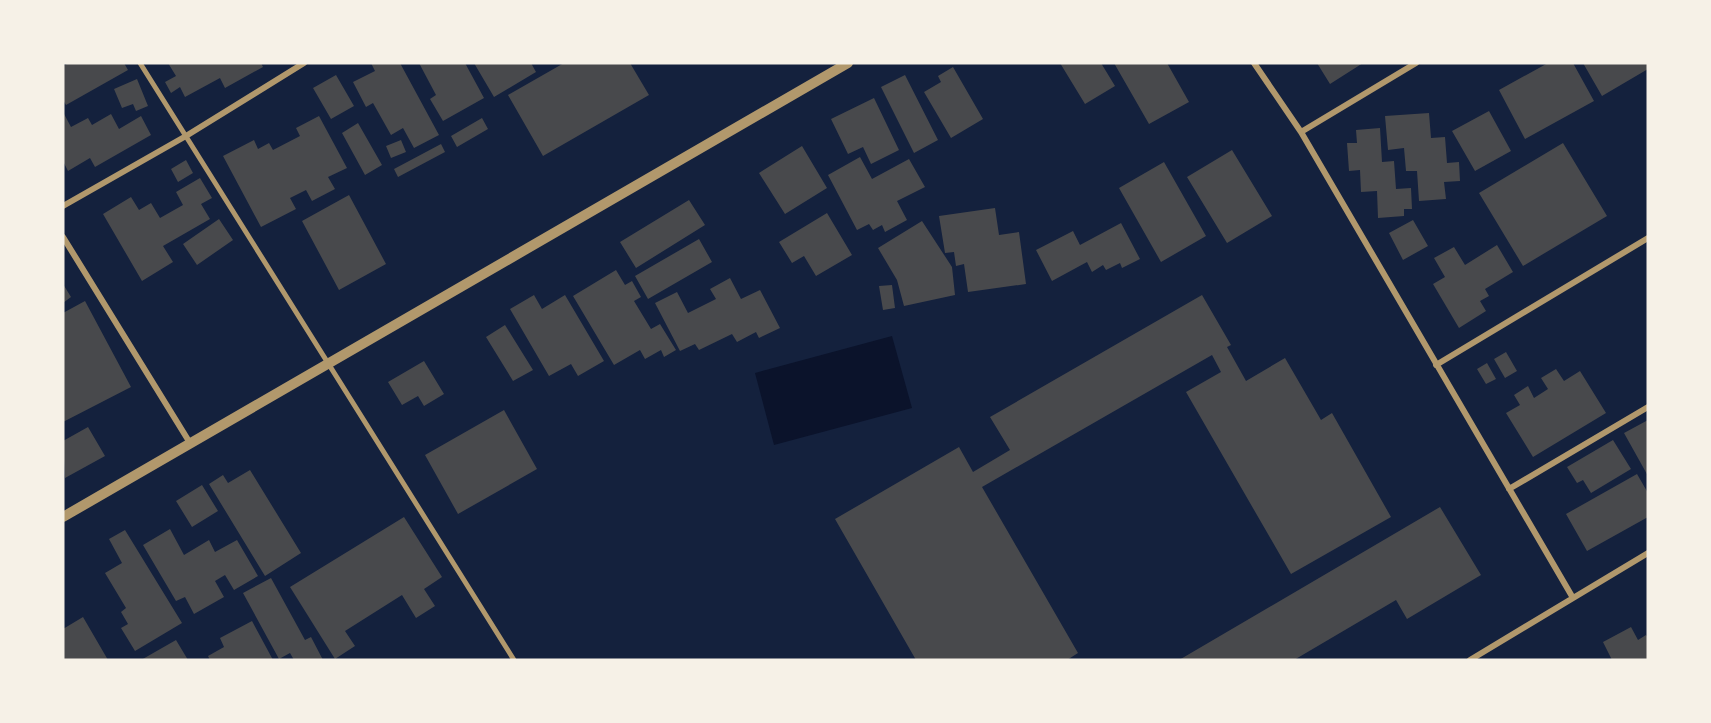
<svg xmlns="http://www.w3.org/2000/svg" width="1711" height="723" viewBox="0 0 1711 723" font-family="'Sofia Sans Condensed',sans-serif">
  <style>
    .water { fill: #0b132b }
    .building { fill: #48494c }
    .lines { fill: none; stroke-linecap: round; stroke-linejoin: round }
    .pedestrian { stroke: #b1986c; stroke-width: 5 }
    .minor { stroke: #b1986c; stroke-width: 6 }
    .tertiary { stroke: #b1986c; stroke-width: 10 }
  </style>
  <rect width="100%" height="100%" fill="#14213d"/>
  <path class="water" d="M892,336l20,72 -138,37 -19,-72z"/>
  <path class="building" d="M69,63h55l4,7 -62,35 -3,-5v-34z
    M168,63h93l2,4 -38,21 -5,-10 -35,19 -5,-10 -9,6 -6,-11 11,-6z
    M371,63h29l39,72 -25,13 -11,-20 -12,7 -18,-32 -7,4 -13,-25 22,-11z
    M419,63h46l19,35 -41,23 -13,-22 6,-4z
    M474,63h57l5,9 -42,25z
    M564,63h66l19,32 -106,61 -35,-61z
    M1060,63h41l14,23 -30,18z
    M1114,63h53l22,39 -40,22z
    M1317,63h46l-33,21z
    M1548,63h25l21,38 -69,38 -26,-49z
    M1583,63h65v6l-46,27z
    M953,67l30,52 -32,19 -27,-46 17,-10 -3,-6z
    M336,75l18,31 -23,13 -18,-31z
    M905,75l33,65 -24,13 -33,-66z
    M137,79l11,27 -12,5 -3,-7 -11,4 -8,-19z
    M874,98l25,52 -28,14 -8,-17 -15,7 -17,-35z
    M1489,111l22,40 -36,20 -23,-40z
    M63,112l8,15 17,-9 4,7 19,-11 8,15 22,-13 10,19 -56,32 -5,-9 -22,13 -5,-10z
    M1429,113l2,25 14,-1 2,26 12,-1 1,19 -16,1 2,17 -27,2 -2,-30h-11l-2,-23 -16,2 -3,-34z
    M319,116l28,52 -19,9 7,12 -23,12 -6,-11 -16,8 6,11 -35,18 -38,-71 31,-16 4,9 11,-6 4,7 27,-14 -4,-8z
    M482,118l6,11 -31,18 -6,-11z
    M358,123l24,42 -17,10 -23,-42z
    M1380,128l2,34 12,-1 2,28 15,-1 1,21h-8v7l-26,2 -1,-27 -16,1 -1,-22 -11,1 -2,-28h10l-1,-13z
    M401,140l5,12 -15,6 -5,-12z
    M1563,143l44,73 -84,50 -44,-73z
    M441,144l4,8 -47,25 -4,-8z
    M802,146l25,42 -42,26 -26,-41z
    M1232,150l40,66 -45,27 -40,-66z
    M860,157l12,22 37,-20 16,28 -28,14 10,19 -22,12 -3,-7 -9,5 -4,-6 -12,6 -29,-55z
    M186,160l7,13 -15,9 -7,-13z
    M1164,162l42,74 -45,26 -42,-74z
    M200,178l12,20 -11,6 9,15 -47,27 10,16 -31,19 -39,-67 28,-17 8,13 12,-7 9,15 23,-13 -7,-13z
    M349,195l37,69 -47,26 -37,-69z
    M689,200l16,25 -69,43 -16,-26z
    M995,208l4,27 20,-3 7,52 -58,8 -4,-28 -8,2 -2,-14 -9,1 -6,-37z
    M827,213l25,42 -36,21 -12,-20 -12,7 -13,-21z
    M219,219l14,21 -36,25 -14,-21z
    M1413,220l15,26 -25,14 -14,-27z
    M922,221l30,46 3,28 -51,11 -7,-26 -19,-32z
    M1121,223l19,36 -18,9 -2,-5 -14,7 -3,-5 -11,7 -5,-10 -35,19 -16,-31 37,-19 7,14z
    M699,239l13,23 -64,37 -13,-23z
    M1497,245l16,27 -28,17 4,7 -9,5 6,10 -27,17 -26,-44 12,-7 -11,-19 20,-11 11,18z
    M616,270l9,15 7,-4 9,16 -7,4 17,28 9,-5 16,26 -12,7 -3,-7 -16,9 -5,-9 -26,15 -41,-69z
    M730,278l11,21 19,-9 20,38 -21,10 -3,-6 -19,10 -5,-8 -33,16 -4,-6 -15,7 -25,-48 22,-11 11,21 28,-14 -6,-10z
    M63,284l8,13 -8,6z
    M892,285l3,23 -12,2 -4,-24z
    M534,295l8,14 23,-14 39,66 -26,15 -7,-12 -22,12 -39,-67z
    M1202,295l29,50 -4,2 19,34 39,-23 36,62 11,-7 59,104 -100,57 -105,-182 35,-20 -9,-17 -230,132 96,166 -11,7h-151l-81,-141 124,-72 14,25 37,-22 -20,-33z
    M85,301l46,86 -68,35v-109z
    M505,325l28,45 -20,11 -27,-44z
    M1506,352l11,19 -12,7 -11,-19z
    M424,361l20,33 -20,12 -6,-10 -16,9 -14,-23z
    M1487,363l9,16 -10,5 -9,-15z
    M1556,369l8,12 16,-10 26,42 -73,44 -27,-44 14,-8 -6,-10 14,-9 6,12 14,-9 -7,-11z
    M504,410l33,59 -79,45 -33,-59z
    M1648,420v56l-24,-43z
    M88,427l17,29 -40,22 -2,-37z
    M1613,440l18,29 -40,24 -8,-13 -6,3 -10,-16z
    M250,470l51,83 -36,23 -56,-92 14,-9 5,8z
    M1637,474l11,19v24l-61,34 -21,-37z
    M202,485l16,26 -26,16 -16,-26z
    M1440,507l41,68 -74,44 -11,-19 -102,60h-115z
    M404,517l38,60 -18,12 11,17 -19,12 -14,-23 -57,36 10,15 -20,13 -45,-72z
    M170,529l14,26 25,-15 6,12 22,-12 21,36 -24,14 -9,-15 -10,6 9,16 -30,17 -9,-17 -9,4 -33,-56z
    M125,530l57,93 -47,28 -14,-23 7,-4 -7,-12 5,-4 -21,-35 17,-10 -13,-24z
    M271,578l34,62 6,-3 12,23h-29l-4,-7 -11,6 -36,-66z
    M83,617l25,43h-45v-31z
    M252,621l21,39h-63l-2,-4 16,-9 -4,-9z
    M1631,627l7,13 8,-5 2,3v22h-36l-9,-18z
    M176,640l12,20h-47z"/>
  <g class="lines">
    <path class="pedestrian" d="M140,63l374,597"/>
    <path class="minor" d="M1254,63l47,69 272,466
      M1301,132l115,-69
      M63,206l123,-70 118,-73
      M63,237l127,206
      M1436,365l212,-127
      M1509,489l139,-82
      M1470,660l178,-107"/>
    <path class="tertiary" d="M63,517l785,-454"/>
  </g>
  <rect width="1711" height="723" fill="none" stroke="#f6f1e7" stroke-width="129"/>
</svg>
